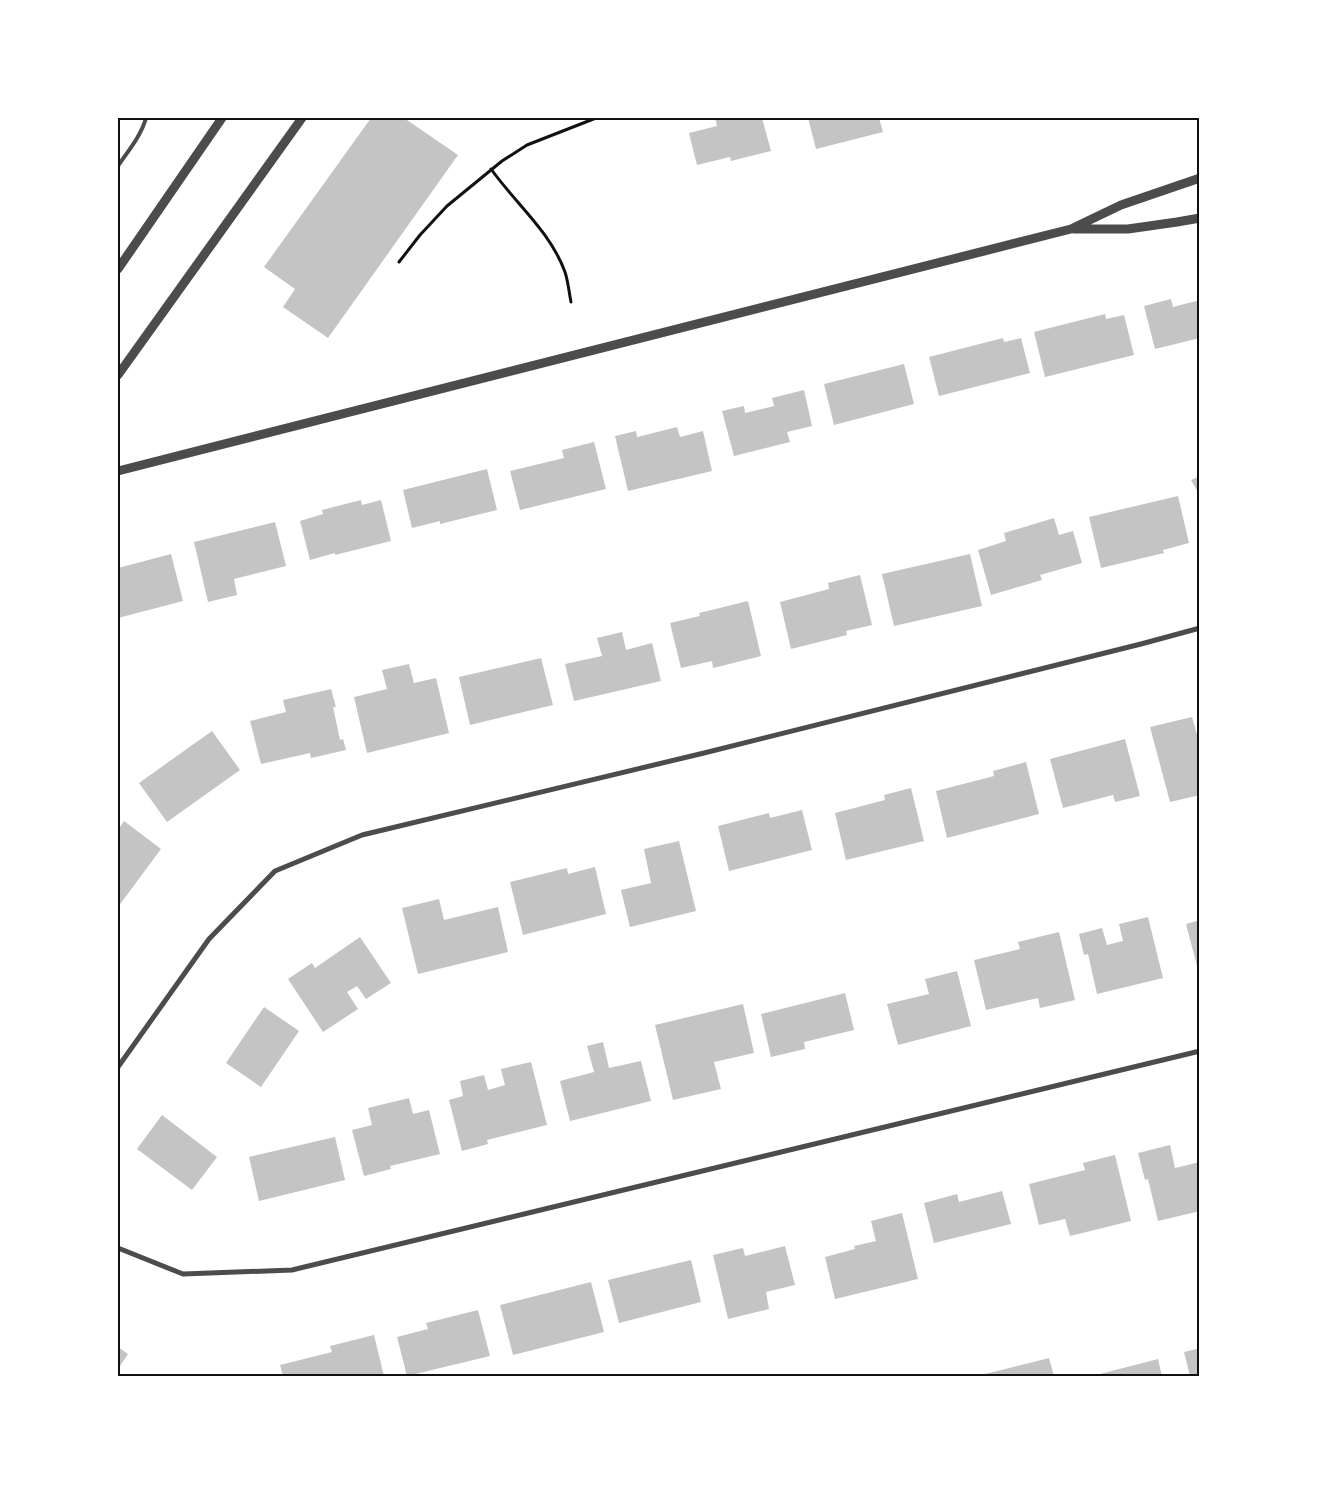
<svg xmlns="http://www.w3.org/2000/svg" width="1317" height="1494" viewBox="0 0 1317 1494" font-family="Manrope,sans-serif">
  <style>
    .building { fill: #c4c4c4 }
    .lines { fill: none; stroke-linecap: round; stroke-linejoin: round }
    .path { stroke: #111; stroke-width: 3 }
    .service { stroke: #4c4c4c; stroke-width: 4 }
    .minor { stroke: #4c4c4c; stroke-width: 5 }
    .tertiary { stroke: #4c4c4c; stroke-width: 9 }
    .neatline { fill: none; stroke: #111; stroke-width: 2 }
  </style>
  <rect width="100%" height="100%" fill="#fff"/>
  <path class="building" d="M371,118h33l54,37 -130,183 -45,-31 12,-18 -31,-22z
    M715,118h30v1l17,-1 9,33 -40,10 -1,-4 -33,8 -8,-32 28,-7z
    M808,118h71l4,14 -67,17z
    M1171,299l2,8 27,-7v38l-45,11 -11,-43z
    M1105,314l1,5 18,-4 10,40 -89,22 -11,-45z
    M1003,338l1,4 17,-4 9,35 -91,23 -10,-39z
    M904,364l10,40 -80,21 -10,-41z
    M804,390l8,36 -25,6 3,10 -56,14 -12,-45 22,-5 1,7 29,-7 -2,-8z
    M677,427l3,10 23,-6 9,40 -84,20 -13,-55 21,-5 1,6z
    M594,442l12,47 -86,21 -10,-39 54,-13 -2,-8z
    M487,469l10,41 -57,14v-3l-28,7 -9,-38z
    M1200,476v20l-9,-16z
    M1178,496l11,47 -26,7 1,3 -63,15 -12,-51z
    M361,500l1,5 19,-5 10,41 -56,14v-2l-25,7 -10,-39 23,-7 -1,-4z
    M1054,518l5,17 14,-4 9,32 -42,12 2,5 -51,15 -13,-45 28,-9 -2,-8z
    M275,522l11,44 -52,13 3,16 -29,7 -14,-60z
    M171,554l12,47 -65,17v-50z
    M970,554l12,52 -88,20 -12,-52z
    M860,575l12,50 -26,6 1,4 -56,14 -11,-47 49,-13 -1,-6z
    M748,601l13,55 -48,12 -1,-7 -31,7 -11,-45 30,-7 -1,-3z
    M622,632l4,18 26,-7 9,38 -87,20 -9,-37 37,-8 -5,-18z
    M541,658l12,47 -83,20 -11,-48z
    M409,664l5,19 22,-5 13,55 -82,20 -13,-56 33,-8 -5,-19z
    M331,689l5,18h-3l7,33 3,-1 3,11 -35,8 -1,-5 -49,11 -11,-43 36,-9 -3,-12z
    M1192,717l8,28v50l-30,7 -20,-75z
    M212,731l28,39 -73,52 -28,-39z
    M1125,739l15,57 -25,6 -2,-7 -50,13 -13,-49z
    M1026,762l13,52 -92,24 -11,-47 58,-15 -1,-5z
    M911,788l13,53 -78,19 -11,-47 50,-13 -1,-5z
    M802,810l10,40 -83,21 -11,-45 51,-13 1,5z
    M124,821l37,28 -43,58v-77z
    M679,841l17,70 -66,16 -9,-37 30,-7 -7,-34z
    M595,867l11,47 -83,21 -13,-53 57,-14 1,6z
    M439,899l5,21 54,-13 10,45 -90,22 -16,-66z
    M1148,917l15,61 -66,16 -9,-40 -4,1 -5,-21 23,-6 5,17 16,-4 -4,-17z
    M1200,920v50h-2l-12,-46z
    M1059,932l16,68 -35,8 -2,-10 -52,12 -12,-50 46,-11 -2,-7z
    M360,937l31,46 -25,16 -9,-13 -10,6 11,17 -35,23 -35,-53 24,-16 3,5z
    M957,971l14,55 -73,19 -11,-41 42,-10 -4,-15z
    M845,993l9,37 -50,12 1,7 -34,8 -10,-43z
    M743,1004l11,49 -40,9 7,27 -48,11 -18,-75z
    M264,1007l35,24 -38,56 -35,-24z
    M603,1042l6,26 32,-7 10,40 -81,20 -10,-40 34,-9 -7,-26z
    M531,1062l16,63 -60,15 1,4 -26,7 -13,-51 14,-4 -3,-15 24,-6 4,15 17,-5 -4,-16z
    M409,1098l4,16 16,-4 11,44 -50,12 1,3 -27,7 -12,-46 20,-5 -4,-17z
    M162,1115l55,42 -25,33 -55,-41z
    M335,1137l10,43 -86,21 -10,-44z
    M1170,1145l5,23 25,-6v49l-42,10 -10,-42 -3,1 -7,-27z
    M1115,1155l16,66 -61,15 -5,-17 -26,6 -10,-41 56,-14 -2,-7z
    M1002,1191l9,33 -77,19 -10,-40 33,-9 2,8z
    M902,1213l16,66 -83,20 -10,-42 30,-8 -1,-3 22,-5 -5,-20z
    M785,1246l10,39 -29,7 3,17 -41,10 -15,-64 30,-7 2,8z
    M691,1260l10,42 -82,21 -11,-43z
    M591,1282l13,50 -91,23 -13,-50z
    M478,1310l12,46 -83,20 -10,-39 31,-8 -2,-6z
    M374,1335l10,41h-101l-3,-11 52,-13 -2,-6z
    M118,1347l10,7 -10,15z
    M1200,1348v28h-10l-6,-24z
    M1049,1358l5,18h-77z
    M1158,1359l4,17h-70z"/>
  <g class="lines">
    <path class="path" d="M491,169c25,35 59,62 74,103 3,9 4,20 6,30
      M399,262l21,-27 27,-29 55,-45 25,-16 69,-27"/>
    <path class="service" d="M118,166c10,-15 23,-30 28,-48"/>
    <path class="minor" d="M118,1067l91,-128 66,-68 87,-36 342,-82 437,-109 59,-16
      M118,1248l65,26 109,-4 908,-219"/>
    <path class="tertiary" d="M1074,229h54l49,-7 23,-4
      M118,269l104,-151
      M118,375l184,-257
      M118,471l953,-242 50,-24 79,-27"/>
  </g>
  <rect width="1317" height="1494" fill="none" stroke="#ffffff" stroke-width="238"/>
  <rect x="119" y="119" width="1079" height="1256" class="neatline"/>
</svg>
